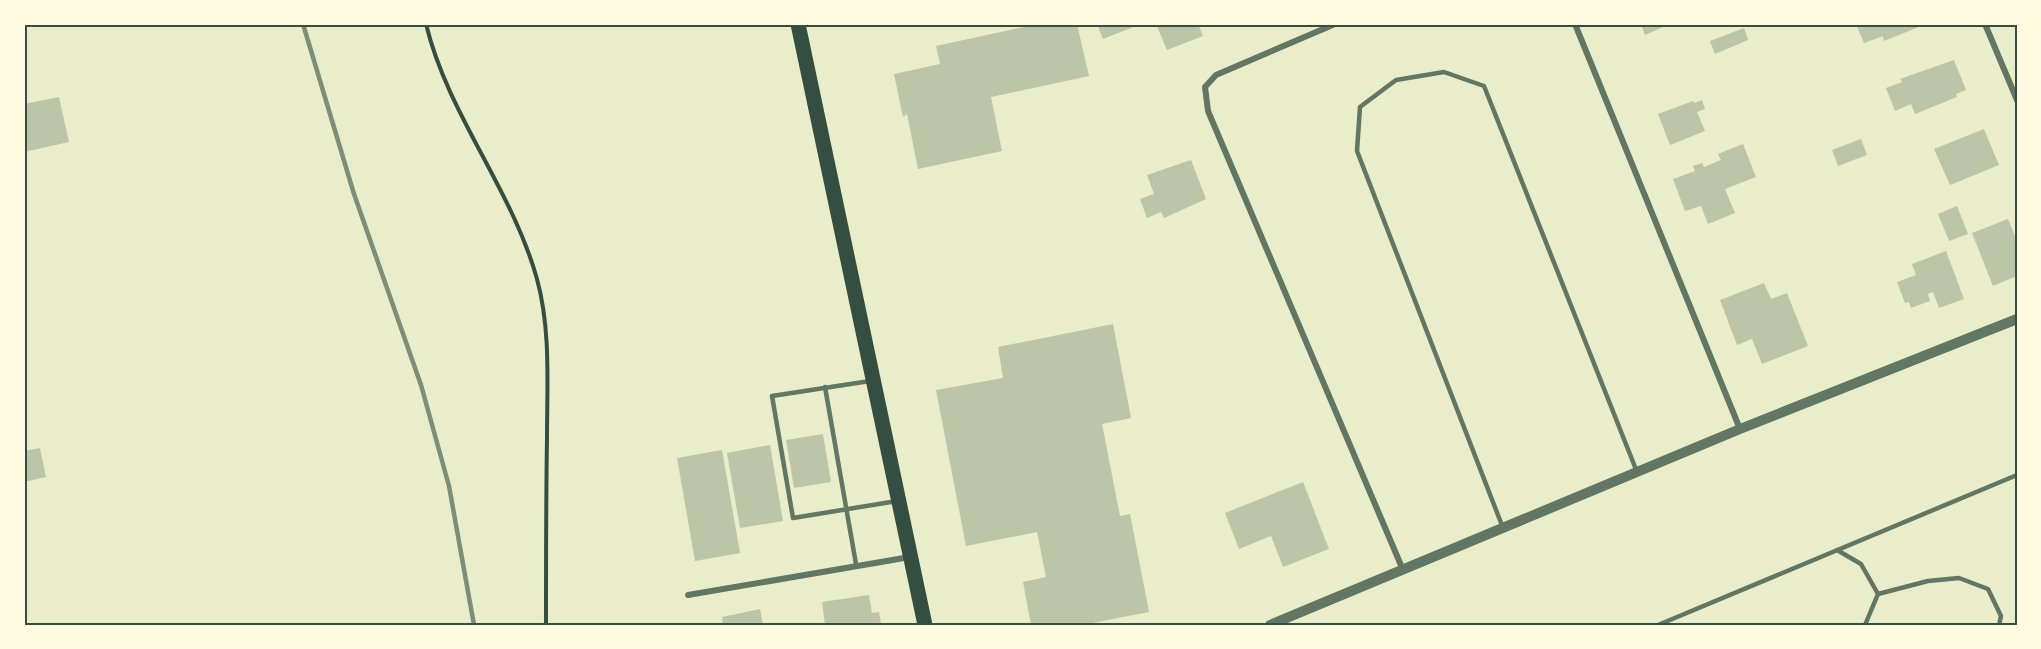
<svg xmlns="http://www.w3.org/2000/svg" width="2041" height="649" viewBox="0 0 2041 649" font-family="'DejaVu Sans',sans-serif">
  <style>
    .building { fill: #bcc5a7 }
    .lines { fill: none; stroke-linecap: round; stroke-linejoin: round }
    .path { stroke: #344e41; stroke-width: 4 }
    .service { stroke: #617663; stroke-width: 4.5 }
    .minor { stroke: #617663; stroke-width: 6 }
    .tertiary { stroke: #617663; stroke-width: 10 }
    .primary { stroke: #344e41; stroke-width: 15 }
    .rail { stroke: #7c8e77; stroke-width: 4.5 }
    .neatline { fill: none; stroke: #344e41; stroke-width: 2 }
  </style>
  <rect width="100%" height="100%" fill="#e9edc9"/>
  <path class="building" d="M1038,24h39l12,52 -98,21 11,54 -84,18 -11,-55 -4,3 -9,-43 46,-10 -4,-18z
    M1097,24h44l-38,15z
    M1156,24h42l5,12 -36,14z
    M1641,24h29l-25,11z
    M1856,24h70l-42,17 -1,-5 -19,7z
    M1744,28l4,12 -33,14 -5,-13z
    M1954,60l12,30 -10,4 1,3 -42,17 -4,-10 -16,7 -9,-23 16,-6 -2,-3z
    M59,97l10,45 -45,10v-48z
    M1702,100l3,9 -8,3 8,19 -35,14 -12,-31 35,-13 1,2z
    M1984,129l15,36 -49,20 -16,-36z
    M1861,139l6,16 -29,11 -6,-16z
    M1743,144l13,33 -31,12 10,24 -27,11 -7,-18 -16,5 -12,-32 22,-8 -2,-5 9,-3 2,4 17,-7 -3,-6z
    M1191,160l15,39 -42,19 -3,-6 -14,6 -7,-19 14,-5 -7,-19z
    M1957,206l11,28 -19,7 -11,-27z
    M2008,219l9,22v35l-24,10 -21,-53z
    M1946,251l18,48 -25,9 -6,-16 -5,2 2,7 -19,7 -2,-6 -4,1 -8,-21 19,-7 -4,-11z
    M1764,283l7,16 16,-6 21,53 -46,18 -10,-25 -15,6 -17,-45z
    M1113,324l18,94 -29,6 18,92 10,-2 19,98 -67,13h-51l-8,-43 23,-5 -9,-45 -71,14 -30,-156 67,-12 -5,-31z
    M823,434l8,48 -37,6 -8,-48z
    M770,445l13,76 -43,7 -13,-75z
    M40,448l6,29 -22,5v-31z
    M722,450l18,103 -45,8 -18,-103z
    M1303,482l26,67 -46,18 -12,-31 -32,13 -14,-36z
    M869,595l3,18 7,-1 2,12 -56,1 -3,-23z
    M760,609l3,16h-40l-1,-8z"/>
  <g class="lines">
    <path class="path" d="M426,24c22,91 86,165 111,255 14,51 10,106 10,159 -1,62 -1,125 -1,187"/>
    <path class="service" d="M870,381l-98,15 21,122 104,-17
      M825,387l31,177
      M1503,528l-146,-377 3,-44 36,-27 48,-8 40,14 153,386
      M1837,550l24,14 17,30
      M1878,594l50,-13 31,-3 29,11 13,27 -2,9
      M1658,625l359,-150
      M1865,625l13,-31"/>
    <path class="minor" d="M1335,24l-119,51 -11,12 3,24 195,459
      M1575,24l165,405
      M1985,24l32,76
      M688,595l222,-38"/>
    <path class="tertiary" d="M1270,625l470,-196 277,-110"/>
    <path class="primary" d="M798,24l127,601"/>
    <path class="rail" d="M303,24l51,170 67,191 28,101 25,139"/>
  </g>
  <rect width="2041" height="649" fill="none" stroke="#fefae0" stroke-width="51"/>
  <rect x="26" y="26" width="1990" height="598" class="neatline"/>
</svg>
